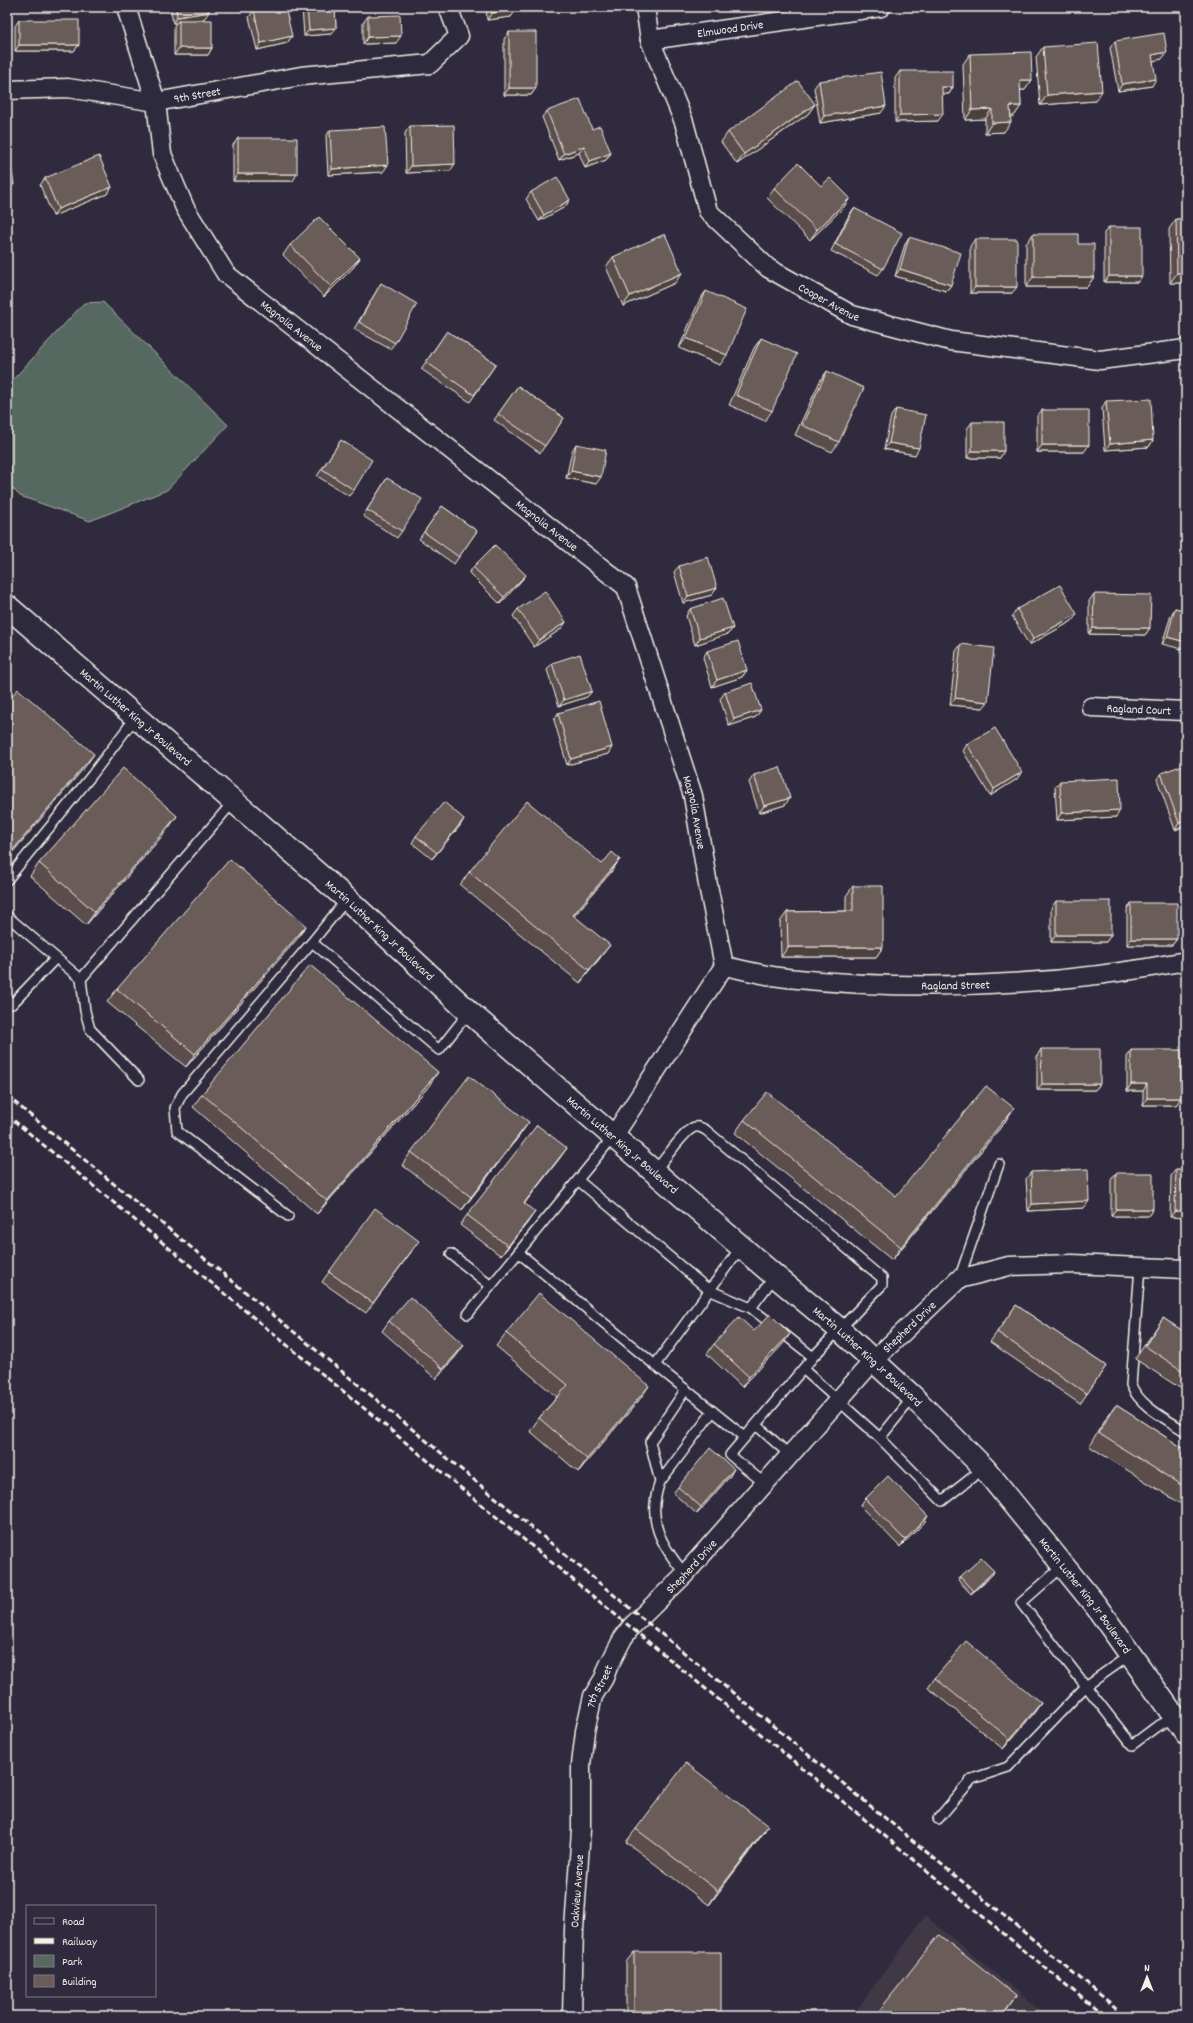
<svg xmlns="http://www.w3.org/2000/svg" width="1193" height="2023" viewBox="0 0 1193 2023" font-family="Dekko,sans-serif">
  <style>
    .built { fill: #413945 }
    .green { fill: #576961; stroke: #a6ada4 }
    .lines { fill: none; stroke-linecap: round; stroke-linejoin: round }
    .service-casing { stroke: #f4f1e8; stroke-width: 12 }
    .minor-casing { stroke: #f4f1e8; stroke-width: 21 }
    .secondary-casing { stroke: #f4f1e8; stroke-width: 25 }
    .service { stroke: #2f2a3d; stroke-width: 9 }
    .minor { stroke: #2f2a3d; stroke-width: 18 }
    .secondary { stroke: #2f2a3d; stroke-width: 22 }
    .rail { stroke: #f4f1e8; stroke-width: 3; stroke-dasharray: 6 3; stroke-linecap: butt }
    .wall { fill: #5c4e4d; stroke: #f4f1e8 }
    .shaded-wall { fill: #4b403e; stroke: #f4f1e8 }
    .building { fill: #6b5b59; stroke: #f4f1e8 }
    .labels { text-anchor: middle; stroke-width: 3; stroke-linejoin: round; paint-order: stroke }
    .street-label { font-size: 12px; fill: #f4f1e8; stroke: #2f2a3d }
  </style>
  <rect width="100%" height="100%" fill="#2f2a3d"/>
  <filter id="ink" filterUnits="userSpaceOnUse"><feTurbulence type="fractalNoise" baseFrequency=".025" numOctaves="2"/><feDisplacementMap in="SourceGraphic" scale="8" xChannelSelector="R" yChannelSelector="G"/><feConvolveMatrix kernelMatrix="1 2 1 2 8 2 1 2 1" color-interpolation-filters="sRGB"/></filter>
  <g filter="url(#ink)">
    <path class="built" d="M925,1916l123,100h-196z"/>
    <path class="green" d="M103,302l125,123 -61,65 -77,31 -70,-25 -13,-13v-97l77,-83z"/>
    <g class="lines">
      <g class="service-casing">
        <path id="service" d="M7,880l85,-105 43,-57
          M347,899l-35,43 127,108 30,-38
          M7,916l74,63 4,32 5,18 49,51
          M81,979l152,-177
          M7,999l5,5 44,-46
          M655,1171c8,-9 30,-42 40,-44 5,-1 9,2 12,4l175,147v7l-69,72 -62,-49 24,-32
          M579,1181l130,109 42,18
          M288,1216l-111,-85 -2,-23 7,-14 130,-152
          M519,1253l136,112 86,-118
          M451,1254l40,32
          M1140,1267l-9,118c9,22 36,34 55,47
          M959,1279l40,-115
          M468,1314l145,-177
          M655,1365l90,72
          M804,1370l76,68 62,63 42,-33
          M756,1425l35,31
          M880,1438l33,-41
          M660,1482l-10,-40 36,-53
          M765,1484l-35,-29 83,-98
          M1063,1566l-42,37 111,142 24,-18 19,-10
          M685,1574c-24,-29 -39,-54 -25,-92l53,-71
          M938,1819l34,-40 36,-12 78,-81 44,-31"/>
      </g>
      <g class="minor-casing">
        <g id="minor">
          <path id="s1" d="M126,7l30,95 6,52 23,54 41,66 400,313 67,209 15,89 16,81 -111,171"/>
          <path id="s2" d="M645,7l5,33 34,82 24,89 60,57 84,47 99,26 149,19 86,-11"/>
          <path id="s3" d="M650,40l231,-33"/>
          <path id="s4" d="M7,90l61,-2 88,14 145,-26 129,-12 29,-28 -11,-29"/>
          <path id="s5" d="M1091,707l95,4"/>
          <path id="s6" d="M724,966c21,4 42,10 63,12 132,14 269,8 399,-17"/>
          <path id="s7" d="M572,2016l2,-87 7,-99v-65l4,-34 8,-35 11,-18 4,-11 15,-29 8,-11 54,-53 188,-213 86,-82 50,-13 63,-2 114,5"/>
        </g>
      </g>
      <g class="secondary-casing">
        <g id="secondary">
          <path id="s8" d="M7,606l340,293 122,113 306,264 64,53 74,68 71,71 112,138 90,127"/>
        </g>
      </g>
      <use href="#service" class="service"/>
      <use href="#minor" class="minor"/>
      <use href="#secondary" class="secondary"/>
      <path class="rail" d="M7,1096l1119,920
        M7,1115l1097,901"/>
    </g>
    <path class="wall" d="M170,7h38l-4,12 -6,1 14,28 -4,7h-34v-29l2,-3h-3z
      M302,7h33l1,21 -5,6 -27,2z
      M486,7h29l-4,10 -24,3z
      M254,10l38,26 -5,7 -30,7 -8,-33z
      M368,16l28,27 -33,1v-21z
      M19,20l60,25 -5,6h-59v-25z
      M509,32l27,56 -5,7h-27v-56z
      M1115,41l47,18 -9,2 -1,25 -34,5 -8,-43z
      M1043,47l59,44 -7,10 -55,4 -4,-48z
      M970,54l62,26 -7,10h-5l1,16 -7,10h-4l-6,16 -19,1v-14l-20,1 -2,-56z
      M900,71l53,16 -4,7h-6l-5,27 -43,1v-44z
      M819,81l62,32 -61,10 -6,-35z
      M815,104l-7,10 -71,50 -16,-22 7,-10z
      M547,111l45,18 19,24 -5,7 -21,8 -6,-15 -20,7 -17,-43z
      M410,126l40,45 -44,2 -1,-40z
      M330,130l53,42 -55,3 -2,-38z
      M238,138l55,43h-60v-36z
      M45,178l67,9 -5,7 -54,22 -13,-31z
      M821,186l29,12 -7,10 -33,32 -43,-42 7,-10z
      M531,192l34,15 -26,14 -13,-22z
      M854,208l29,61 -5,6 -47,-24 18,-36z
      M1176,219h10v64h-16l-1,-54z
      M1109,227l29,55h-34v-49z
      M1033,234l45,10 16,33 -7,10h-61v-43z
      M909,237l42,48 -5,6 -51,-15 10,-32z
      M975,239l37,54h-42v-47z
      M290,245l70,13 -7,10 -29,29 -41,-42z
      M613,257l62,26 -52,23 -17,-39z
      M381,283l14,60 -5,6 -36,-20 23,-39z
      M706,291l14,74 -41,-17 20,-47z
      M447,331l49,33 -26,38 -49,-33z
      M761,338l11,73 -7,10 -36,-16 25,-57z
      M827,371l12,71 -7,10 -37,-17 25,-54z
      M518,386l46,32 -24,35 -46,-33z
      M1106,401l47,39 -4,7 -44,3 -3,-42z
      M1186,401v51h-3l-1,-46z
      M896,409l19,46 -31,-6 7,-33z
      M1042,410l42,42h-47v-36z
      M972,422l28,36h-33v-29z
      M341,440l13,50 -5,6 -32,-20z
      M576,444l20,40 -30,-6 6,-27z
      M387,478l15,53 -5,7 -34,-22z
      M442,506l35,25 -23,33 -35,-25z
      M679,566l33,29 -29,8 -9,-31z
      M473,567l53,8 -5,6 -21,23 -31,-31z
      M1094,594l56,34 -5,7 -56,-1v-33z
      M1175,608l11,3 -24,33 9,-29z
      M518,609l48,13 -5,7 -27,18 -21,-31z
      M690,609l43,19 -5,6 -33,11 -9,-29z
      M1017,609l55,12 -43,24 -17,-29z
      M961,644l22,64 -33,-3 6,-54z
      M707,651l40,19 -5,7 -30,10 -9,-29z
      M552,663l40,28 -5,6 -28,9 -12,-36z
      M725,692l31,25 -27,9 -9,-27z
      M558,713l54,34 -4,7 -41,11 -13,-45z
      M967,744l50,35 -27,17 -27,-45z
      M1161,773l25,53 -11,4 -18,-51z
      M754,775l31,30 -26,8 -10,-31z
      M1060,781l60,29 -4,7 -59,3 -2,-33z
      M464,819l-32,40 -20,-16 4,-7z
      M168,829l-82,96 -56,-49 9,-13z
      M620,859l-9,13 -37,44 26,42 -20,25 -120,-98 9,-13 133,-8z
      M853,886l30,61 -7,10h-95l-1,-35 7,-10 59,-1v-15z
      M1056,901l55,34 -5,7h-55v-34z
      M1131,903l46,36 -5,6h-45v-35z
      M306,926l-9,13 -111,128 -79,-65 10,-13z
      M1041,1049l59,35 -5,6h-58v-34z
      M1131,1050l50,48 -5,7h-33v-14h-16v-34z
      M429,1086l-112,128 -124,-107 9,-13z
      M744,1120l152,76 109,-74 -113,138 -157,-127z
      M520,1135l-58,75 -60,-45 9,-13z
      M567,1148l-43,56 4,18 -27,34 -41,-31 7,-10z
      M1176,1169l10,1v48l-16,-1 1,-41z
      M1031,1172l53,36 -56,3 -2,-32z
      M1116,1173l37,36 -5,7h-37v-36z
      M412,1251l-46,62 -44,-31 7,-10z
      M1016,1305l90,61 -26,38 -90,-62z
      M1163,1318l23,15v59l-51,-33z
      M389,1321l75,24 -7,10 -21,24 -54,-48z
      M506,1333l134,66 -62,73 -48,-41 9,-13 18,-21 -61,-51z
      M714,1344h69l-41,43 -35,-33z
      M1116,1405l70,45v57l-97,-61 17,-28z
      M730,1476l-33,38 -24,-21 5,-6z
      M865,1499l59,24 -24,24 -40,-41z
      M994,1571l-2,4 -21,19 -13,-14 2,-3z
      M935,1678l106,25 -7,10 -31,36 -75,-61z
      M768,1826l-9,13 -50,66 -83,-63 10,-13z
      M634,1952l87,64h-95v-54z"/>
    <path class="shaded-wall" d="M516,10l-5,7 -24,3 5,-7z
      M209,12l-5,7 -25,4v-3l-3,3h-3l4,-6z
      M336,28l-5,6 -27,2 5,-6z
      M292,36l-5,7 -30,7 4,-7z
      M401,36l-5,7 -33,1 5,-7z
      M19,45h60l-5,6h-59z
      M179,48h33l-4,7h-34z
      M1167,52l-5,7 -14,3 4,-7z
      M1156,79l-4,7 -34,5 4,-7z
      M1020,80h12l-7,10h-12z
      M942,87h11l-4,7h-11z
      M509,88h27l-5,7h-27z
      M1102,91l-7,10 -55,4 7,-10z
      M815,104l-7,10 -71,50 7,-10z
      M886,106l-5,7 -61,10 4,-7z
      M1010,106h11l-7,10h-11z
      M992,109l-7,10 -20,1 7,-10z
      M943,114l-5,7 -43,1 5,-7z
      M1011,122l-7,10 -19,1 7,-10z
      M584,146l-5,7 -20,7 5,-6z
      M611,153l-5,7 -21,8 5,-7z
      M455,164l-5,7 -44,2 5,-7z
      M388,165l-5,7 -55,3 4,-6z
      M238,174h59l-4,7h-60z
      M14,184l-5,7h-2v-6z
      M112,187l-5,7 -54,22 5,-7z
      M850,198l-7,10 -33,32 7,-10z
      M570,200l-5,7 -26,14 5,-6z
      M360,258l-7,10 -29,29 7,-10z
      M900,269l51,16 -5,6 -51,-15z
      M682,273l-7,10 -52,23 7,-10z
      M1177,273h9v10h-16z
      M1109,276h33l-4,6h-34z
      M1033,277h61l-7,10h-61z
      M975,287h42l-5,6h-42z
      M686,338l41,17 -7,10 -41,-17z
      M1153,440l-4,7 -44,3 5,-6z
      M889,443l30,5 -4,7 -31,-6z
      M1042,445h47l-5,7h-47z
      M1186,448v4h-3z
      M972,451h32l-4,7h-33z
      M571,471l30,6 -5,7 -30,-6z
      M526,575l-5,6 -21,23 4,-7z
      M717,588l-5,7 -29,8 5,-7z
      M1077,614l-5,7 -43,24 4,-6z
      M566,622l-5,7 -27,18 5,-7z
      M733,628l-5,6 -33,11 5,-7z
      M1093,628h57l-5,7 -56,-1z
      M1167,637l19,5v8l-24,-6z
      M747,670l-5,7 -30,10 5,-7z
      M592,691l-5,6 -28,9 5,-6z
      M955,698l33,4 -5,6 -33,-3z
      M761,710l-5,7 -27,9 5,-7z
      M612,747l-4,7 -41,11 4,-6z
      M94,754l-9,13 -78,92v-2z
      M1022,772l-5,7 -27,17 4,-7z
      M790,798l-5,7 -26,8 5,-7z
      M1120,810l-4,7 -59,3 4,-7z
      M177,816l-9,13 -82,96 9,-13z
      M464,819l-4,7 -28,33 5,-6z
      M1186,821v5l-11,4 4,-7z
      M620,859l-9,13 -47,56 9,-13z
      M306,926l-9,13 -111,128 9,-13z
      M1056,935h55l-5,7h-55z
      M1131,939h46l-5,6h-45z
      M610,945l-10,13 -20,25 9,-13z
      M788,947h95l-7,10h-95z
      M438,1072l-9,14 -112,128 10,-13z
      M1042,1084h58l-5,6h-58z
      M1131,1084h16l-4,7h-16z
      M1147,1098h34l-5,7h-33z
      M1014,1108l-9,14 -113,138 9,-13z
      M529,1122l-9,13 -58,75 9,-13z
      M567,1148l-7,10 -43,55 7,-10z
      M1089,1201l-5,7 -56,3 4,-7z
      M1116,1209h37l-5,7h-37z
      M1175,1211h11v7l-16,-1z
      M535,1212l-7,10 -27,34 7,-10z
      M790,1334l-7,10 -41,43 7,-10z
      M464,1345l-7,10 -21,24 7,-10z
      M649,1386l-9,13 -62,73 9,-13z
      M734,1469l-4,7 -33,38 4,-7z
      M928,1516l-4,7 -24,24 5,-7z
      M994,1571l-2,4 -21,19 2,-3z
      M1041,1703l-7,10 -31,36 7,-10z
      M768,1826l-9,13 -50,66 9,-14z
      M1016,1996l-9,13 -5,7h-1z"/>
    <path class="building" d="M176,7h32l1,5 -32,5z
      M269,7h16l7,29 -31,7 -7,-33z
      M307,7h28l1,21 -27,2z
      M491,7h24l1,3 -24,3z
      M400,15l1,21 -33,1v-21z
      M19,20h60v25h-60z
      M179,20h33v28h-33z
      M509,32h27v56h-27z
      M1164,33l3,19 -15,3 4,24 -34,5 -7,-43z
      M1098,43l4,48 -55,4 -4,-48z
      M1031,52l1,28h-12l1,26h-11l1,16 -19,1v-14l-20,1 -2,-56z
      M900,71h53v16h-11l1,27 -43,1z
      M881,72l5,34 -62,10 -5,-35z
      M798,81l17,23 -71,50 -16,-22z
      M580,99l12,30 8,-3 11,27 -21,8 -6,-15 -20,8 -17,-43z
      M454,125l1,39 -44,2 -1,-40z
      M385,127l3,38 -56,4 -2,-39z
      M238,138h59v36h-59z
      M99,156l13,31 -54,22 -13,-31z
      M7,159h3l4,25 -7,1z
      M798,163l23,23 9,-8 20,20 -33,32 -43,-42z
      M557,177l13,23 -26,15 -13,-23z
      M854,208l48,25 -19,36 -48,-25z
      M319,217l41,41 -29,29 -41,-42z
      M1176,219h10v54h-9z
      M1109,227h33v49h-33z
      M665,234l17,39 -52,23 -17,-39z
      M1033,234h45v10h16v33h-61z
      M909,237l52,16 -10,32 -51,-16z
      M975,239h42v48h-42z
      M381,283l36,21 -22,39 -36,-21z
      M706,291l41,18 -20,46 -41,-17z
      M447,331l49,33 -22,31 -48,-33z
      M761,338l36,16 -25,57 -36,-16z
      M827,371l37,17 -25,54 -37,-17z
      M518,386l46,32 -19,28 -47,-32z
      M1151,399l2,41 -43,4 -4,-43z
      M896,409l30,6 -7,33 -30,-5z
      M1042,410h47v35h-47z
      M972,422h32v29h-32z
      M341,440l31,20 -18,30 -32,-21z
      M576,444l30,6 -5,27 -30,-6z
      M387,478l35,21 -20,32 -35,-21z
      M442,506l35,25 -18,26 -35,-25z
      M495,545l31,30 -22,22 -31,-30z
      M708,557l9,31 -29,8 -9,-30z
      M1060,585l17,29 -44,25 -16,-30z
      M545,591l21,31 -27,18 -21,-31z
      M1094,594l57,1 -1,33h-57z
      M723,598l10,30 -33,10 -10,-29z
      M1175,608l11,3v31l-19,-5z
      M738,641l9,29 -30,10 -10,-29z
      M961,644l33,4 -6,54 -33,-4z
      M580,654l12,37 -28,9 -12,-37z
      M752,683l9,27 -27,9 -9,-27z
      M18,689l76,65 -87,103v-155z
      M599,701l13,46 -41,12 -13,-46z
      M995,728l27,44 -28,17 -27,-45z
      M1186,764v57l-7,2 -18,-50z
      M780,767l10,31 -26,8 -10,-31z
      M123,768l54,48 -82,96 -56,-49z
      M1119,778l1,32 -59,3 -1,-32z
      M527,801l75,63 10,-12 8,7 -47,56 37,30 -21,25 -120,-98z
      M444,802l20,17 -27,34 -21,-17z
      M230,859l76,67 -111,128 -78,-65z
      M853,886h30v61h-95l-1,-35 66,-1z
      M1056,901h55v34h-55z
      M1131,903h46v36h-46z
      M310,965l128,107 -111,129 -125,-107z
      M1041,1049h59v35h-58z
      M1131,1050h50v48h-34v-14h-16z
      M469,1076l60,46 -58,75 -60,-45z
      M986,1086l28,22 -113,139 -157,-127 23,-28 129,104z
      M537,1125l30,23 -43,55 11,9 -27,34 -41,-31z
      M1088,1169l1,32 -57,3 -1,-32z
      M1176,1169l10,1v41h-11z
      M1116,1173h37v36h-37z
      M375,1208l44,33 -46,62 -44,-31z
      M539,1293l110,93 -62,73 -48,-41 29,-33 -62,-52z
      M410,1297l54,48 -21,24 -54,-48z
      M1016,1305l90,61 -19,28 -90,-62z
      M770,1314l20,20 -41,43 -35,-33 25,-27 15,14z
      M1163,1318l23,15v40l-41,-27z
      M1116,1405l70,45v38l-88,-55z
      M710,1448l24,21 -33,38 -23,-20z
      M888,1476l40,40 -23,24 -40,-41z
      M981,1558l13,13 -21,20 -13,-14z
      M966,1641l75,62 -31,36 -75,-61z
      M686,1763l82,63 -50,65 -82,-62z
      M939,1935l77,61 -15,20h-126z
      M634,1952h87v64h-87z"/>
  </g>
  <g class="labels">
    <g class="street-label">
      <text dy="4" stroke="none"><textPath href="#s3" startOffset="81">Elmwood Drive</textPath></text>
      <text dy="4" stroke="none"><textPath href="#s4" startOffset="192">9th Street</textPath></text>
      <text dy="4" stroke="none"><textPath href="#s2" startOffset="367">Cooper Avenue</textPath></text>
      <text dy="4" stroke="none"><textPath href="#s1" startOffset="372">Magnolia Avenue</textPath></text>
      <text dy="4" stroke="none"><textPath href="#s1" startOffset="696">Magnolia Avenue</textPath></text>
      <text dy="4" stroke="none"><textPath href="#s5" startOffset="48">Ragland Court</textPath></text>
      <text dy="4" stroke="none"><textPath href="#s8" startOffset="170">Martin Luther King Jr Boulevard</textPath></text>
      <text dy="4" stroke="none"><textPath href="#s1" startOffset="1032">Magnolia Avenue</textPath></text>
      <text dy="4" stroke="none"><textPath href="#s8" startOffset="494">Martin Luther King Jr Boulevard</textPath></text>
      <text dy="4" stroke="none"><textPath href="#s6" startOffset="233">Ragland Street</textPath></text>
      <text dy="4" stroke="none"><textPath href="#s8" startOffset="818">Martin Luther King Jr Boulevard</textPath></text>
      <text dy="4" stroke="none"><textPath href="#s7" startOffset="810">Shepherd Drive</textPath></text>
      <text dy="4" stroke="none"><textPath href="#s8" startOffset="1142">Martin Luther King Jr Boulevard</textPath></text>
      <text dy="4" stroke="none"><textPath href="#s7" startOffset="486">Shepherd Drive</textPath></text>
      <text dy="4" stroke="none"><textPath href="#s8" startOffset="1466">Martin Luther King Jr Boulevard</textPath></text>
      <text dy="4" stroke="none"><textPath href="#s7" startOffset="333">7th Street</textPath></text>
      <text dy="4" stroke="none"><textPath href="#s7" startOffset="125">Oakview Avenue</textPath></text>
    </g>
  </g>
  <rect width="1193" height="2023" fill="none" stroke="#2f2a3d" stroke-width="24"/>
  <rect x="12" y="12" width="1169" height="1999" fill="none" stroke="#f4f1e8" stroke-width="1.5" filter="url(#ink)"/>
  <rect x="26" y="1905" width="130" height="92" fill="#2f2a3d" stroke="#7e7a81"/>
  <rect x="34" y="1918" width="20" height="6" fill="#2f2a3d" stroke="#7e7a81"/>
  <text x="62" y="1925" font-size="12" fill="#f4f1e8">Road</text>
  <rect x="34" y="1938" width="20" height="6" fill="#f4f1e8" stroke="#7e7a81"/>
  <text x="62" y="1945" font-size="12" fill="#f4f1e8">Railway</text>
  <rect x="34" y="1955" width="20" height="12" fill="#576961" stroke="#7e7a81"/>
  <text x="62" y="1965" font-size="12" fill="#f4f1e8">Park</text>
  <rect x="34" y="1975" width="20" height="12" fill="#6b5b59" stroke="#7e7a81"/>
  <text x="62" y="1985" font-size="12" fill="#f4f1e8">Building</text>
  <g transform="translate(1147 1977)" stroke="#2f2a3d" stroke-width="3" paint-order="stroke">
  <path d="M0-3L7 15L0 10L-7 15Z" fill="#f4f1e8"/>
  <text y="-6" font-size="11" font-weight="bold" text-anchor="middle" fill="#f4f1e8">N</text>
  </g>
</svg>
